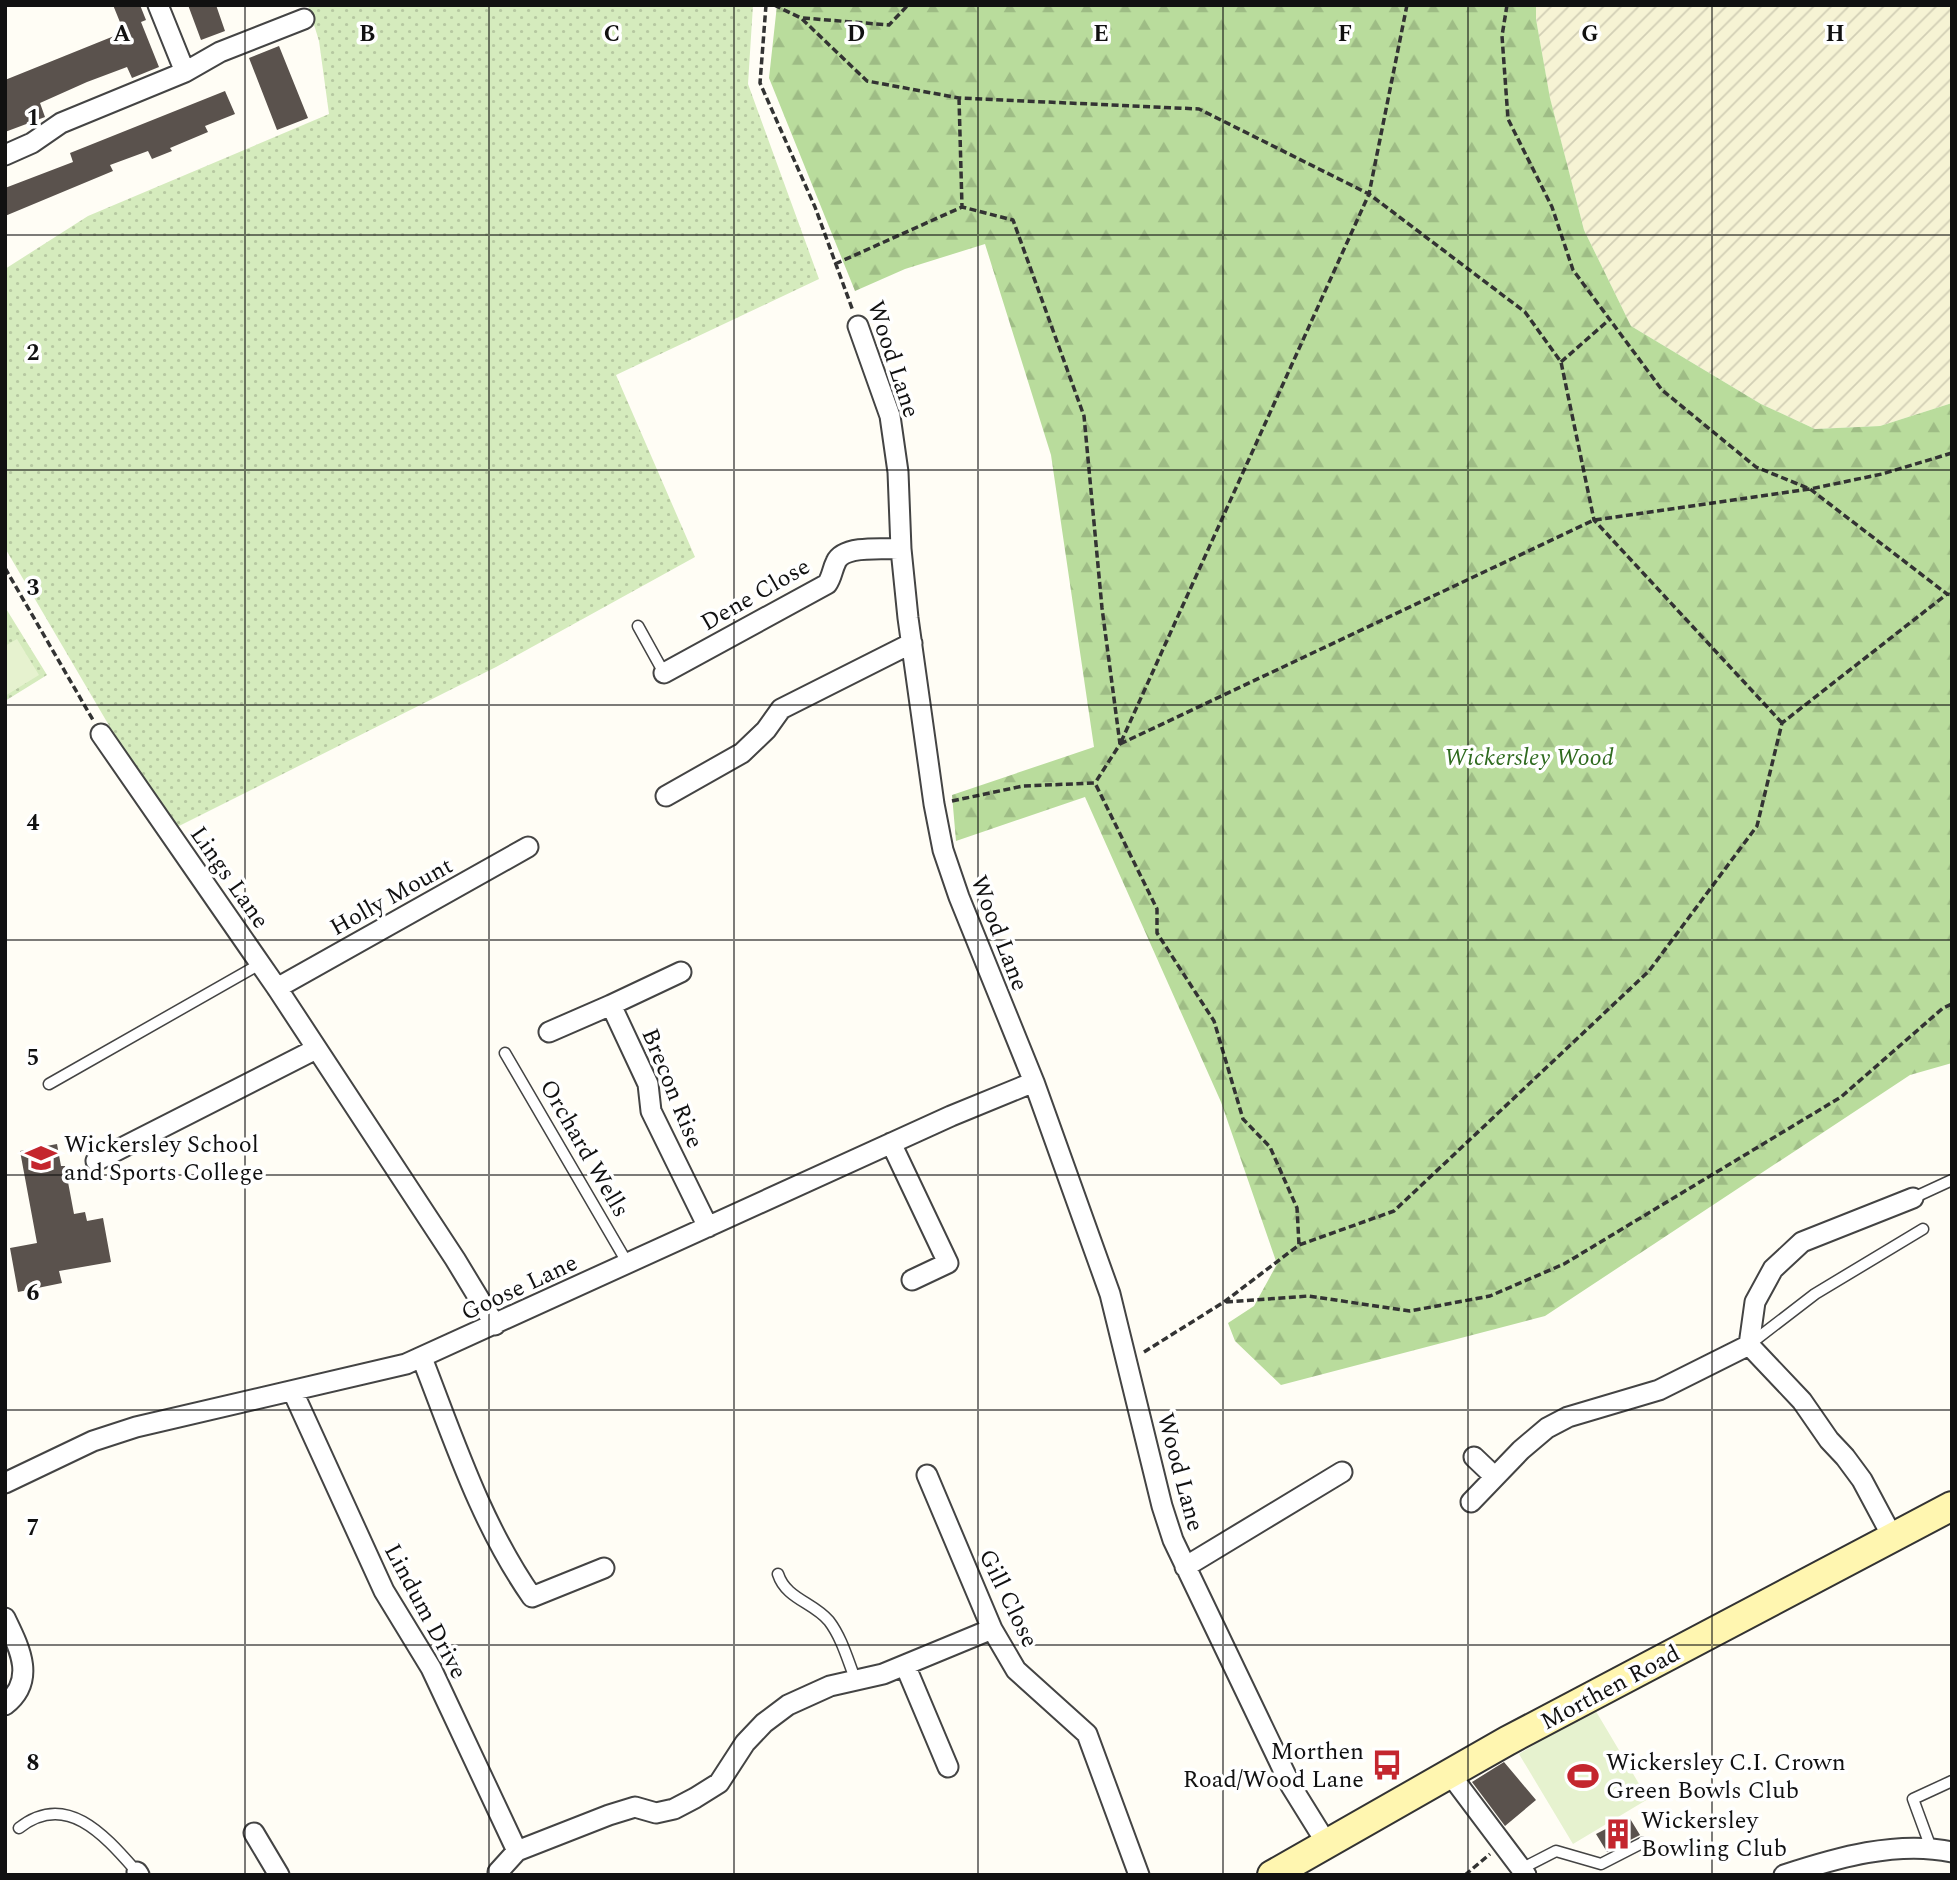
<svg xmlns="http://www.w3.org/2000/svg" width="1957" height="1880" viewBox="0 0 1957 1880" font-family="Spectral,serif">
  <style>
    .farmland { fill: url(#farmland-furrows) }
    .forest { fill: url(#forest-firs) }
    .park { fill: url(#park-dots) }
    .pitch { fill: #e6f2cf }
    .building { fill: #5a524d }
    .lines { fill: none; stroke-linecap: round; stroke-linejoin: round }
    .service-casing { stroke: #444; stroke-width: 13 }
    .minor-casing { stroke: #444; stroke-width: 23 }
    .secondary-casing { stroke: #333; stroke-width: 32 }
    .path { stroke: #333; stroke-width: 3.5; stroke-dasharray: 7 3.5; stroke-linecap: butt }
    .service { stroke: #fff; stroke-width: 10 }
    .minor { stroke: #fff; stroke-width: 19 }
    .secondary { stroke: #fff6b0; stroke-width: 28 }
    .grid { fill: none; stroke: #111; stroke-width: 2; stroke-opacity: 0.55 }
    .labels { text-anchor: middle; stroke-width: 7; stroke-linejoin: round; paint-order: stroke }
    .street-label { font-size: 24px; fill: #111; stroke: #fff }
    .park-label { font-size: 24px; font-style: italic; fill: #2f6b1f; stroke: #fff }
    .poi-label { font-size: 24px; fill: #111; stroke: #fff; text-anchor: start }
    .grid-label { font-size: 23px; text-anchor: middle; font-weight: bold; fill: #111; stroke: #fff; stroke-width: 7; stroke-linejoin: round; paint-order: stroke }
  </style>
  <defs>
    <pattern id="farmland-furrows" width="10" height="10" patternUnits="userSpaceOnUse" patternTransform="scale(1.75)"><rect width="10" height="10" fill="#f6f3d4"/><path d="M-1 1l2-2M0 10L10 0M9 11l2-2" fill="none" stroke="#d2cfb5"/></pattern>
    <pattern id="forest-firs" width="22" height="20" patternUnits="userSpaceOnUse" patternTransform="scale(1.75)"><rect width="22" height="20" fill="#b9dc9c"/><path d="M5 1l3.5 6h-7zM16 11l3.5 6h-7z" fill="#9ebc85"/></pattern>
    <pattern id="park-dots" width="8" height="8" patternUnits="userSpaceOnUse" patternTransform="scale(1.75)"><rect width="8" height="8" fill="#d5ebbd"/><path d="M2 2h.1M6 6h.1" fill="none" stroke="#b6c8a1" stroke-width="1.8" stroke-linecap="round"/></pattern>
  </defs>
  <rect width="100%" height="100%" fill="#fffdf5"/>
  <path class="farmland" d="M1536,5h416v398l-72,23 -65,3 -54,-25 -130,-78 -47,-96 -34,-131 -14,-80z"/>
  <path class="forest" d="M777,5h759v14l14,79 34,132 47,96 130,78 54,25 65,-3 72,-23v660l-42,12 -365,241 -264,69 -46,-44 -7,-18 26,-17 23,-42 -56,-162 -136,-305 -129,44 -4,-46 142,-48 -43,-292 -66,-211 -80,25 -50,22 -86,-213z"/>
  <path class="park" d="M308,5h445l-5,79 71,195 -203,96 79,182 -199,110 -319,160 -63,-93 -109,-186v-279l83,-53 241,-102 -10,-73z
    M5,607l42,68 -42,26z"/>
  <path class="pitch" d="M17,639l22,36 -34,21v-50z
    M1594,1708l54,91 -75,45 -54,-90z"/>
  <path class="building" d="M113,5h27l6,15 -5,2 18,45 -27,11 -5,-11 -40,15 -47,21 5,14 -40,15v-52l119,-48z
    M188,5h28l9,26 -24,9z
    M279,46l29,72 -31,12 -28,-72z
    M225,91l10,23 -30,12 3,6 -38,16 2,3 -20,8 -4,-8 -38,14 3,6 -108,45v-28l68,-26 -3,-9z
    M57,1144l4,22h4l9,48 11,-2 2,9 16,-3 8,44 -52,9 3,12 -44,9 -8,-44 27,-5 -17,-92z
    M1504,1762l32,38 -31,26 -33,-44z
    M1629,1817l11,18 -33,17 -11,-18z"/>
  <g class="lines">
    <g class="service-casing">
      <path id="service" d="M638,626l26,47
        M505,1053l123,211
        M49,1084l211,-120
        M1913,1198l39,-18
        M1750,1344l65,-50 108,-65
        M778,1574c8,25 35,28 51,47 13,17 19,40 27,60
        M19,1828c48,-38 87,9 118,44
        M1931,1848l-18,-49 39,-18
        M1521,1869l35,-18 45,13 41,-21"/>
    </g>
    <g class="minor-casing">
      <path id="minor" d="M158,5l27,67
        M5,155l27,-12 29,-20 124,-51 35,-20 84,-33
        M858,326l32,90 8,56 3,77 7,69 26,186 9,46 16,47 75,185 76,212 52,212 11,34 118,246 36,58
        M664,673l163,-89c5,-7 5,-14 9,-22 7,-17 48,-13 65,-13
        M101,734l176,254 178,271 40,66
        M666,796l76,-43 24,-23 15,-21 131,-66
        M681,972l-70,33 37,79 3,27 57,116
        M277,988l251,-141
        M549,1032l62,-27
        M891,1143l57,120 -36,17
        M96,1161l220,-112
        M1749,1345l6,-43 18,-33 29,-27 111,-44
        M422,1358c32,82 59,166 110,239l72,-29
        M293,1392l91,199 47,77 86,183
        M1474,1457l21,20
        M927,1475l65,154 24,41 71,64 52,141
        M5,1483l88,-42 43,-14 270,-63 545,-248 83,-34
        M1471,1502l50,-52 26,-22 21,-11 91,-27 90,-45 53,56 27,39 16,17 17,23 31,58
        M1185,1567l157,-95
        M5,1618c14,29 32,62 0,87
        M905,1665l43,102
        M1450,1774l76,101
        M254,1833l25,42
        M137,1872l2,3
        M498,1872l19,-21 92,-36 26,-8 21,6 18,-4 21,-11 24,-15 26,-40 19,-20 24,-18 42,-19 53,-12 109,-45
        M1784,1875c52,-17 113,-35 168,-23"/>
    </g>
    <g class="secondary-casing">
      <path id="secondary" d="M1272,1875l235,-134 445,-235"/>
    </g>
    <path class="path" d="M766,5l-6,78 55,124 38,104
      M774,5l27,13 66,63 92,17 240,11 170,85 156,118 36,50 33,158 188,203
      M1507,5l-5,31 6,83 44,88 21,63 89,120 94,77 54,22 137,105 5,1
      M803,18l86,7 19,-20
      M959,98l3,109
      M835,264l127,-57 51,13 71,196 18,192 18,136 -25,39
      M1561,362l49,-43
      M5,568l88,152
      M1121,742l248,-548 38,-189
      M1120,744l474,-224 216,-31 72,-15 70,-21
      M952,801l71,-15 72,-3 62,126v24l57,88 29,98 27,28 27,61 2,37
      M1226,1302l82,-6 102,15 80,-15 74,-32 277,-167 102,-89 9,-4
      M1144,1352l80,-50 75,-57 95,-34 255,-240 108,-145 25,-103 165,-129
      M1465,1875l25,-21"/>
    <use href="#service" class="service"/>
    <use href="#minor" class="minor"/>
    <use href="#secondary" class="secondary"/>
  </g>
  <path class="grid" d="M245,5v1870M489,5v1870M734,5v1870M978,5v1870M1223,5v1870M1468,5v1870M1712,5v1870M5,235h1947M5,470h1947M5,705h1947M5,940h1947M5,1175h1947M5,1410h1947M5,1645h1947"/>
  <defs>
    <g id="school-bare" transform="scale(2.415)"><path d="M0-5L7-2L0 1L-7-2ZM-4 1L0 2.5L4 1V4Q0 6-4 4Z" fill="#c4262e" stroke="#fff" stroke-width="2.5" paint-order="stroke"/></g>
    <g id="bus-bare" transform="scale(2.415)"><path d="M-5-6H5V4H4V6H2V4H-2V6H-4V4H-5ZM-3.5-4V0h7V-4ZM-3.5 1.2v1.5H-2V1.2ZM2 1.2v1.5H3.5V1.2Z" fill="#c4262e" stroke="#fff" stroke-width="2.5" paint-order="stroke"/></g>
    <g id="stadium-bare" transform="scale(2.415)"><path d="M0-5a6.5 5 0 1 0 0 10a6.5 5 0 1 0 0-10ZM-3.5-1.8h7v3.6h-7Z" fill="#c4262e" stroke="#fff" stroke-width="2.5" paint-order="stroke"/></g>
    <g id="building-bare" transform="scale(2.415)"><path d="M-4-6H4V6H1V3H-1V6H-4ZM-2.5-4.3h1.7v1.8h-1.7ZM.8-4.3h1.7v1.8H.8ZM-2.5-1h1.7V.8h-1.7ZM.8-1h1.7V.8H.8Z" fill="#c4262e" stroke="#fff" stroke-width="2.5" paint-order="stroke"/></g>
  </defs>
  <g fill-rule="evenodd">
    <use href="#school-bare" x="41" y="1158"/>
    <use href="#bus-bare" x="1387" y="1765"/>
    <use href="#stadium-bare" x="1583" y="1776"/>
    <use href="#building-bare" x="1618" y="1834"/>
  </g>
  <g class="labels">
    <g class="street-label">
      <text transform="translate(894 359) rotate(72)" y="8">Wood Lane</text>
      <text transform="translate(755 594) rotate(-30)" y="8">Dene Close</text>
      <text transform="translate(230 877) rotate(55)" y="8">Lings Lane</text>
      <text transform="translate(391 896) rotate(-29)" y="8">Holly Mount</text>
      <text transform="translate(1000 933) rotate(69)" y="8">Wood Lane</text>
      <text transform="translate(673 1088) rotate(68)" y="8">Brecon Rise</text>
      <text transform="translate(585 1148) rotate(60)" y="8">Orchard Wells</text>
      <text transform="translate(519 1287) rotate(-25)" y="8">Goose Lane</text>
      <text transform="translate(1181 1472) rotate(75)" y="8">Wood Lane</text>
      <text transform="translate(1009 1598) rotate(64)" y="8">Gill Close</text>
      <text transform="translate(426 1611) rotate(62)" y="8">Lindum Drive</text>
      <text transform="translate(1610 1687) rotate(-28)" y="8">Morthen Road</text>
    </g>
    <g class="park-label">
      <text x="1529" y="765">Wickersley Wood</text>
    </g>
    <g class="poi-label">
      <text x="64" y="1152">Wickersley School<tspan x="64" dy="28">and Sports College</tspan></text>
      <text x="1364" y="1759" text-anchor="end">Morthen<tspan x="1364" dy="28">Road/Wood Lane</tspan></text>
      <text x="1606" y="1770">Wickersley C.I. Crown<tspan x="1606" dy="28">Green Bowls Club</tspan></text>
      <text x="1641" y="1828">Wickersley<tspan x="1641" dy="28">Bowling Club</tspan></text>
    </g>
  </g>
  <g class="grid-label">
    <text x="122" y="41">A</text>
    <text x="367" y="41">B</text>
    <text x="612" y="41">C</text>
    <text x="856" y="41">D</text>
    <text x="1101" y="41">E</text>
    <text x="1345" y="41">F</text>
    <text x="1590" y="41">G</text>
    <text x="1835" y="41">H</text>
    <text x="33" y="125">1</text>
    <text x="33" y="360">2</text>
    <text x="33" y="595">3</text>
    <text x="33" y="830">4</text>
    <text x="33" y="1065">5</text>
    <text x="33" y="1300">6</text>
    <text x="33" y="1535">7</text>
    <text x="33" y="1770">8</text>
  </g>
  <rect width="1957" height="1880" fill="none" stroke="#111111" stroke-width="14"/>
</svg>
